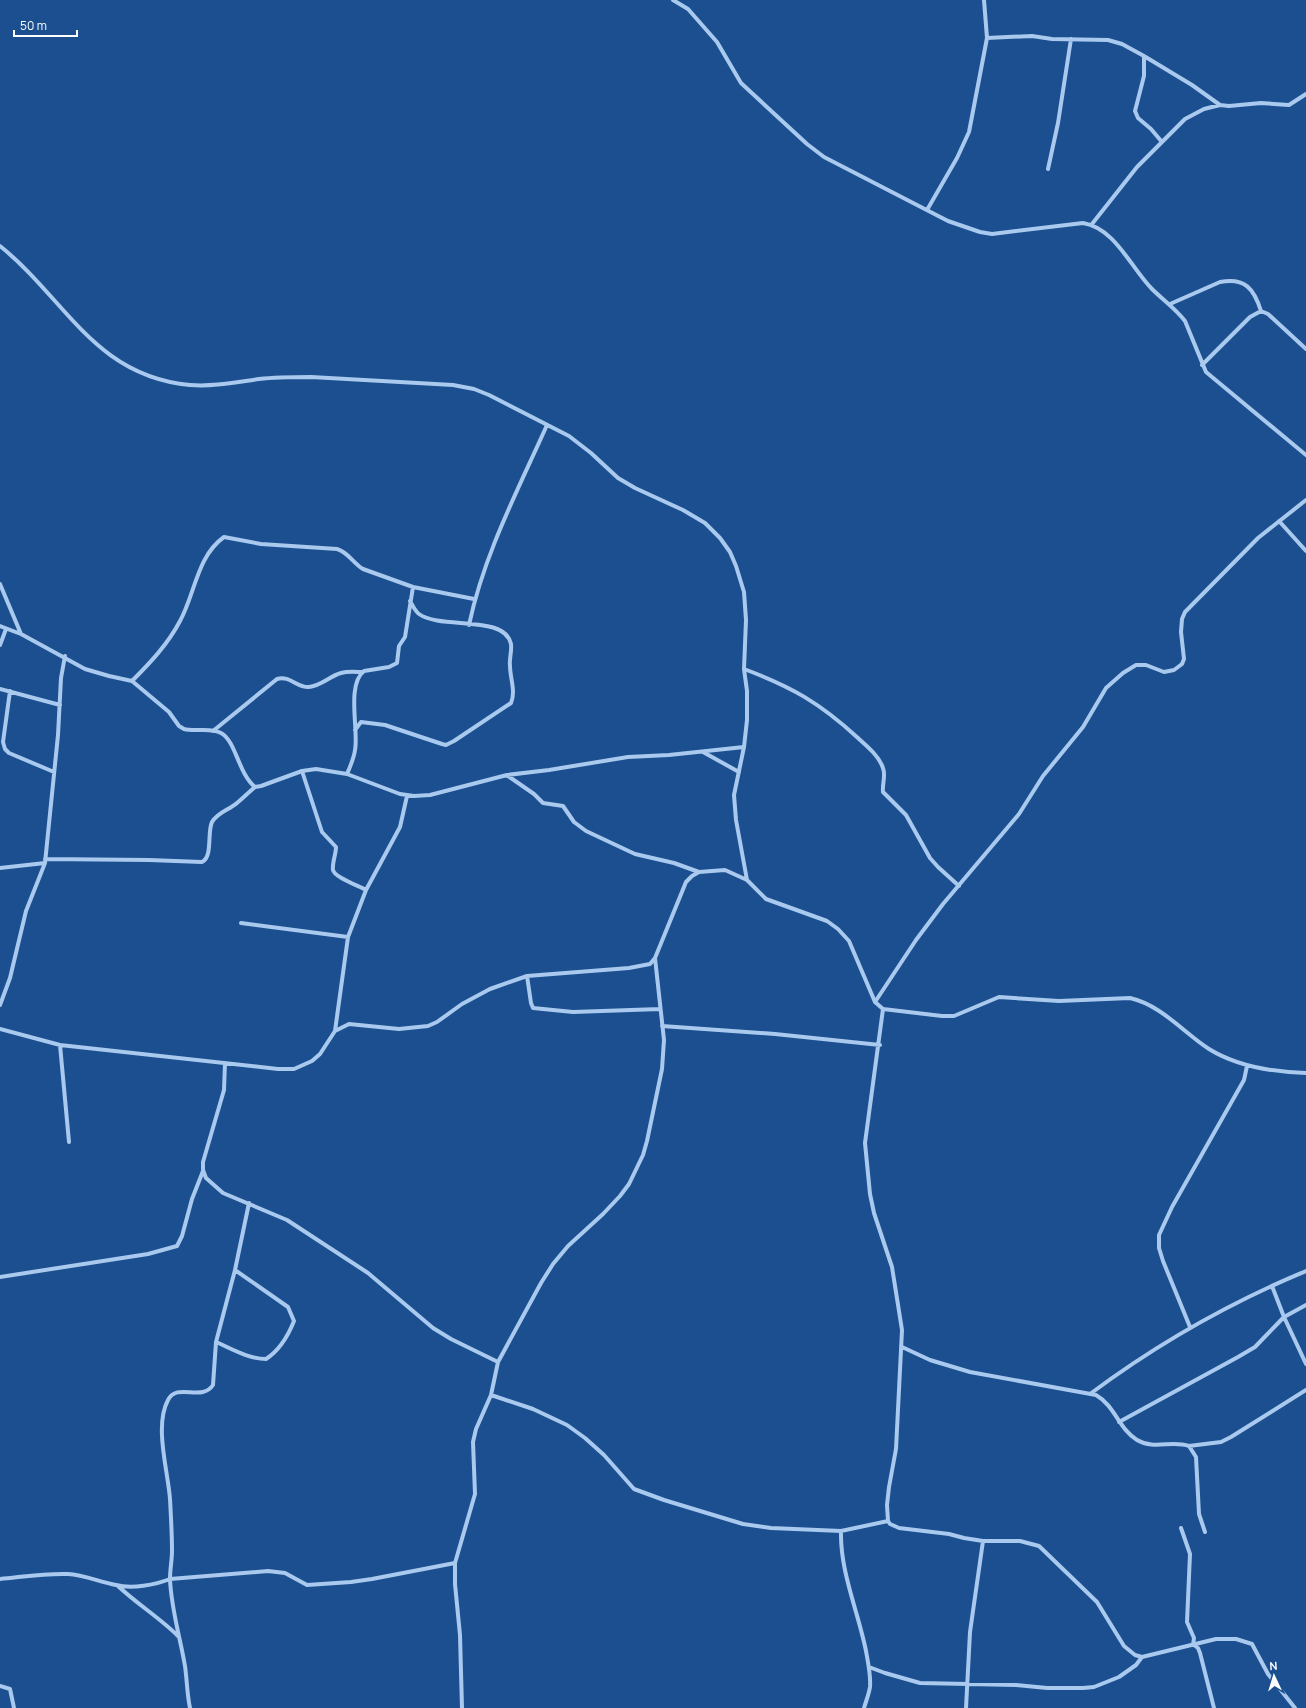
<svg xmlns="http://www.w3.org/2000/svg" width="1306" height="1708" viewBox="0 0 1306 1708" font-family="Manrope,sans-serif">
  <style>
    .lines { fill: none; stroke-linecap: round; stroke-linejoin: round }
    .minor { stroke: #a9c9ee; stroke-width: 4 }
  </style>
  <rect width="100%" height="100%" fill="#1b4f8f"/>
  <g class="lines">
    <path class="minor" d="M673,0l15,9 29,33 24,41 66,61 17,13 124,64 32,11 12,2 91,-11c32,5 48,45 69,66 11,11 23,19 33,32l21,51 100,83
      M987,38l45,-2 20,3 56,1 14,4 22,12 48,29 28,20
      M1144,56v20l-9,35 3,7 13,11 11,13
      M1048,169l10,-46 13,-84
      M927,210l30,-52 12,-26 18,-94 -3,-38
      M1092,224l45,-57 48,-48 19,-10 16,-4 9,1 32,-3 28,2 17,-11
      M0,246c66,53 94,130 190,139 23,2 47,-3 69,-6 18,-2 35,-2 52,-2l142,8 21,4 15,6 80,41 22,17 27,25 17,10 48,22 22,13 15,15 10,14 6,14 8,26 2,28 -2,49 3,22v29l-3,27 -10,48 2,25 11,60
      M1170,304l50,-22c25,-5 34,7 41,29
      M1202,365l48,-48 11,-6 7,3 38,35
      M1279,521l27,30
      M0,584l21,50
      M469,625c15,-71 49,-135 78,-200
      M0,626l21,8 64,35 24,7 23,5 37,31 10,14 5,3c11,3 27,-2 37,4 15,8 17,40 34,54l6,-1 41,-15 14,-2 31,5 53,20 14,2 16,-1 77,-20 42,-5 79,-13 41,-2 75,-8
      M0,645l6,-16
      M744,669c48,18 76,34 114,69 9,8 21,18 25,30 3,8 -1,16 0,24l23,23 24,43 8,9 21,19
      M132,681c18,-18 36,-37 48,-60 15,-27 17,-65 44,-84l37,7 76,5c11,3 16,14 26,20l50,18 61,12
      M0,689l60,16
      M10,691l-7,51 2,7 4,4 45,19
      M355,730l6,-8 24,3 57,19 4,1 8,-4 57,-38c5,-12 -1,-25 -1,-37 -1,-7 2,-15 1,-22 -6,-30 -70,-14 -92,-30 -4,-3 -6,-8 -9,-13
      M213,731l64,-52c13,-4 20,9 32,8 12,-1 21,-11 32,-14 7,-2 15,-1 22,-1
      M703,752l36,20
      M302,771l20,61 14,15c0,7 -4,16 -3,23 1,7 26,16 33,20
      M347,774c3,-7 7,-16 8,-24 4,-19 -9,-65 9,-79l25,-4 8,-4 2,-17 6,-9 8,-50
      M508,776l26,18 9,9 20,3 11,16 12,9 49,23 39,9 25,9
      M45,859l104,1 53,2c11,-5 5,-30 10,-40 6,-10 17,-12 25,-19 6,-5 12,-11 18,-16
      M0,868l45,-5
      M241,923l107,14
      M527,976l4,27 2,5 40,4 87,-3
      M875,1002l41,-62 27,-36 76,-90 24,-38 40,-49 23,-39 17,-15 13,-8h10l18,7 10,-2 8,-6 2,-5 -3,-27 1,-13 3,-7 73,-74 48,-38
      M0,1005l10,-27 16,-67 19,-48 13,-128 3,-57 4,-22
      M883,1009l-18,134 5,51 4,19 18,54 10,63 -6,119 -7,38 -2,18 1,16 2,3 9,4 50,6 15,4 19,3h37l19,5 58,56 27,44 11,9 7,2 74,-18h20l16,5 16,30 27,34
      M662,1026l113,8 105,11
      M0,1029l60,16 218,24h16l18,-8 8,-7 15,-23 14,-7 50,5 29,-3 9,-4 25,-18 28,-15 37,-13 102,-8 21,-4 5,-6 31,-76 6,-6 7,-4 26,-2 22,10 19,19 61,22 11,8 11,12 26,61 8,7 59,7h12l45,-19 60,4 71,-3c31,7 53,34 79,51 29,18 63,23 97,24
      M335,1031l13,-94 18,-47 34,-63 7,-31
      M60,1045l9,97
      M225,1063l-1,27 -21,72v8l3,8 17,15 64,27 81,53 65,55 18,11 47,23
      M0,1277l148,-23 29,-8 5,-10 10,-37 11,-28
      M1272,1286l12,31 22,47
      M1190,1327l-27,-66 -4,-13v-13l13,-28 72,-127 3,-14
      M216,1342c16,7 33,17 50,17 14,-9 22,-23 28,-38l-6,-14 -53,-37
      M902,1347l28,13 40,12 126,23c19,11 23,34 41,45 17,10 35,0 52,6l7,11 3,57 6,18
      M1090,1394c67,-50 139,-91 216,-123
      M491,1395l42,14 34,16 18,13 19,17 30,34 30,11 79,24 28,4 70,3 47,-10
      M1119,1422l119,-65 17,-10 29,-30 22,-12
      M1189,1446l32,-4 10,-5 75,-47
      M1181,1528l9,26 -3,68 7,16 -1,7
      M841,1531c-1,41 17,80 25,120 2,12 5,24 4,36 -1,7 -4,14 -6,21
      M0,1579c22,-2 46,-6 68,-5 16,1 32,8 48,11 16,4 39,0 54,-6l98,-8 17,2 22,12 44,-3 21,-3 83,-16
      M118,1586c19,18 42,32 60,50
      M1194,1645l4,3 2,5 14,55
      M869,1667l16,6 35,10 96,2 31,3h36l11,-1 25,-10 17,-12 6,-8
      M0,1686l10,3 4,19
      M190,1708c-3,-14 -3,-28 -5,-42 -5,-29 -14,-58 -15,-87 0,-10 2,-19 2,-28 0,-17 -1,-34 -2,-52 -2,-28 -16,-73 -2,-99 9,-18 34,2 45,-15l3,-43 19,-72 14,-67
      M462,1708l-2,-73 -5,-51v-21l20,-69 -2,-52 3,-13 15,-34 7,-33 43,-79 12,-19 15,-18 35,-32 17,-18 9,-12 14,-29 4,-14 15,-72 2,-29 -9,-82
      M966,1708l4,-76 13,-91"/>
  </g>
  <g transform="translate(1274 1676) rotate(356)" stroke="#1b4f8f" stroke-width="3" paint-order="stroke">
  <path d="M0-3L7 15L0 10L-7 15Z" fill="#ffffff"/>
  <text y="-6" font-size="11" font-weight="bold" text-anchor="middle" fill="#ffffff">N</text>
  </g>
  <path d="M14 30v6h63v-6" fill="none" stroke="#ffffff" stroke-width="2"/>
  <text x="20" y="30" font-size="12" fill="#ffffff" stroke="#1b4f8f" stroke-width="3" paint-order="stroke">50 m</text>
</svg>
